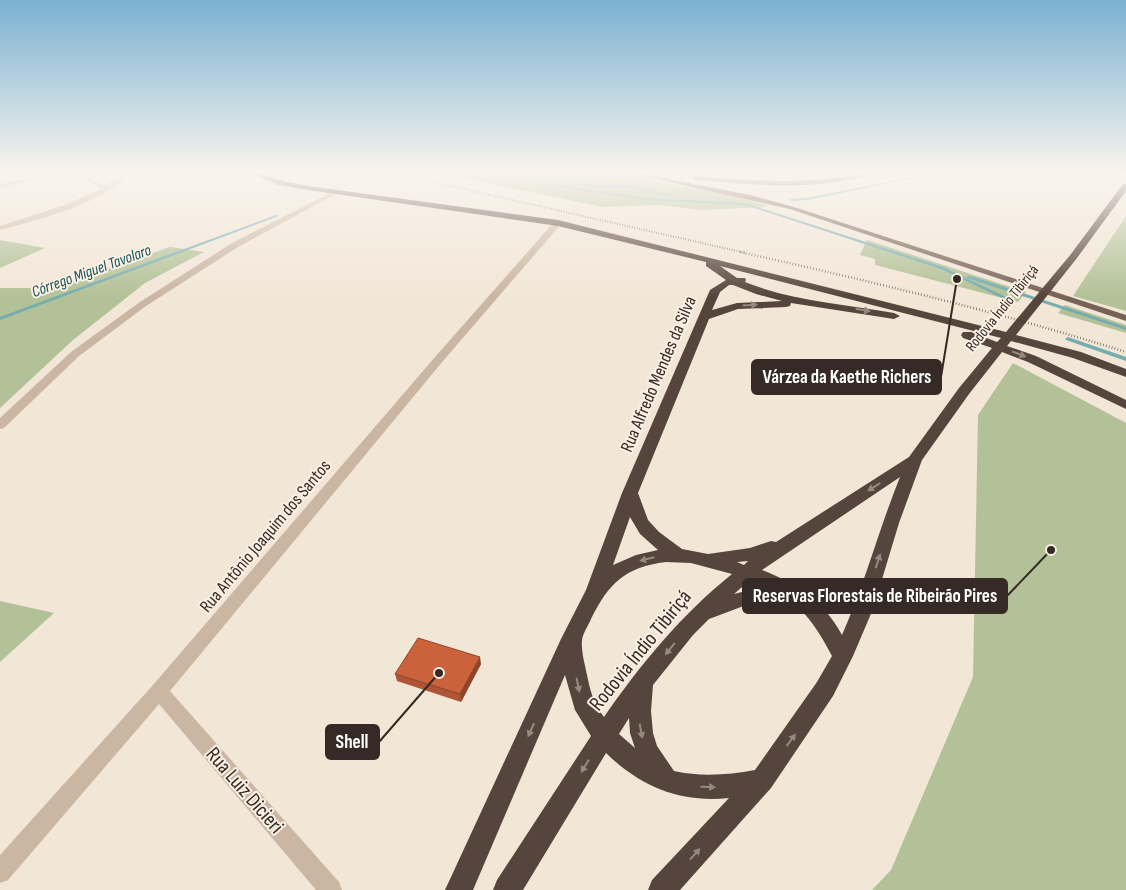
<svg xmlns="http://www.w3.org/2000/svg" width="1126" height="890" viewBox="0 0 1126 890" font-family="'Sofia Sans Condensed',sans-serif">
  <style>
    .green { fill: #b2c197 }
    .lines { fill: none; stroke-linecap: round; stroke-linejoin: round }
    .stream { fill: #75acb0; fill-rule: evenodd }
    .minor { fill: #cab6a3; fill-rule: evenodd }
    .major { fill: #776255; fill-rule: evenodd }
    .highway { fill: #56453c; fill-rule: evenodd }
    .rail-far1 { stroke: #352a25; stroke-width: 2; stroke-dasharray: 0.5 2; stroke-linecap: butt }
    .rail { stroke: #352a25; stroke-width: 2.5; stroke-dasharray: 0.5 2.5; stroke-linecap: butt }
    .wall { fill: #af5434 }
    .shaded-wall { fill: #8e452a }
    .building { fill: #cb623c; stroke: #8e452a }
    .oneway { fill: #98897f }
    .labels { text-anchor: middle; stroke-width: 4; stroke-linejoin: round; paint-order: stroke }
    .far-street-label { font-size: 15px; fill: #352a25; stroke: #faf0e3 }
    .far-water-label { font-size: 16px; font-style: italic; fill: #195257; stroke: #faf0e3 }
    .street-label { font-size: 18px; fill: #352a25; stroke: #faf0e3 }
    .near-street-label { font-size: 21px; fill: #352a25; stroke: #faf0e3 }
    .leader { fill: none; stroke: #352a25; stroke-width: 2 }
    .callout-dot { fill: #352a25; stroke: #faf0e3; stroke-width: 2 }
    .callout { fill: #352a25; stroke: #352a25; stroke-width: 2 }
    .callout-label { font-size: 19px; text-anchor: middle; font-weight: bold; fill: #fff }
  </style>
  <rect width="100%" height="100%" fill="#f2e6d7"/>
  <path class="green" d="M441,173h100l26,4 7,-4h40l115,22 38,10v2l-66,3 -42,-5 -57,2z
    M1126,216v95l-53,-15z
    M0,240l45,8 -45,20z
    M867,240l159,52 -8,10 -143,-37v-6l-15,-4z
    M170,247l34,5 -59,31 -72,57 -73,68v-120h53z
    M1065,305l61,20v8l-68,-20z
    M1013,363l113,60v467h-254l19,-20 82,-193 5,-262z
    M0,601l54,12 -54,49z"/>
  <g class="lines">
    <path class="stream" d="M466,173h6l174,25 99,5 198,64 65,31 -4,1 -63,-30 -196,-64 -99,-5z
      M500,173l14,2 40,-2 38,9 -2,1 -39,-9 -37,3 -14,-3z
      M933,173h5l-131,27 -16,1 -2,-1 2,-1 16,-1z
      M536,179h25l16,4 17,2h30l52,11 -2,1 -50,-10h-30l-17,-2 -16,-4h-26z
      M276,215l3,1 -279,104v-3z
      M967,276h4l155,51v3l-159,-52z
      M1068,337l58,20v4l-60,-21 -1,-1z"/>
    <path class="minor" d="M51,173h10l-61,15v-4z
      M75,173h7l23,13 20,-13h7c-30,30 -90,46 -132,57v-4l65,-21 36,-16z
      M336,190l3,2 -1,1 -100,54 -92,59 -67,50 -75,72 -4,1v-11l71,-66 69,-50 92,-59z
      M555,221l7,2 -119,138 -273,330 169,191 3,8h-26l-157,-186 -151,176 -8,3v-28l153,-170 282,-328z"/>
    <path class="major" d="M628,173h11l111,22 44,12 332,108v6l-336,-112z
      M865,173h10c-6,4 -15,4 -22,6 -52,11 -105,5 -158,1l-3,-2 3,-2c59,5 112,9 170,-3z"/>
    <path class="highway" d="M248,173h10l26,8 24,5 250,34 448,112 65,-78 52,-70h3v7l-49,67 -61,77 65,17 45,17v8l-53,-19 -62,-17 -4,5 29,10 90,44v9l-98,-47 -26,-10 -33,42 -47,66 -23,63 -26,86 -20,47 -20,40 -62,92 -91,102h-32l4,-10 77,-82c-49,5 -88,-11 -123,-45l-83,137h-30l4,-10 94,-144 -16,-26 -10,-35 -92,215h-28l116,-251 25,-49 36,-97 88,-203 16,-10 -20,-14v-4l-148,-36 -250,-36 -29,-5zM720,266l281,72 -4,4 -26,-10h-8l-2,3 2,3 29,10 -33,40 -50,69 -133,85 -5,-1 -21,7 -42,6 -26,-5 -23,-17 -11,-12 -10,-27 71,-174 29,-10 48,-2 4,-1 1,-3 103,16 6,-3 -6,-3c-50,-9 -102,-12 -149,-31l1,-2 -1,-2h-8zM729,285h4l23,9 26,7 -45,2 -25,7 8,-18zM900,477c-21,52 -35,106 -58,158 -18,-34 -46,-52 -80,-65zM630,517l10,17 18,16 -22,5 -23,10zM748,561l-4,4 -7,-3zM666,562l25,1 41,11c-50,40 -92,91 -128,143 -10,-12 -14,-27 -17,-42 -2,-11 -6,-23 -5,-35 1,-7 6,-14 9,-21 18,-36 34,-52 75,-57zM750,580l15,6 -31,8zM790,600c19,15 31,35 42,56l-15,26 -62,88c-27,5 -54,7 -81,1l-17,-25 -4,-13 -2,-22 2,-26 40,-50 16,-16 40,-15 20,-3zM629,718l1,15 5,15 -16,-14z"/>
    <path class="rail-far1" d="M393,173l353,80"/>
    <path class="rail" d="M740,252c130,29 259,60 386,100"/>
  </g>
  <path class="wall" d="M481,664l-20,38 -64,-21 -2,-7z"/>
  <path class="shaded-wall" d="M480,657l1,7 -20,38 -1,-8z"/>
  <path class="building" d="M418,638l62,19 -20,37 -65,-20z"/>
  <defs><path id="oneway-solid" d="M-6-.8H1V-3.2L6.5 0L1 3.2V.8H-6Z" transform="scale(1.25)"/></defs>
  <g class="oneway">
    <use href="#oneway-solid" transform="translate(750 305) rotate(-4)"/>
    <use href="#oneway-solid" transform="translate(863 310) rotate(10)"/>
    <use href="#oneway-solid" transform="translate(1019 354) rotate(21)"/>
    <use href="#oneway-solid" transform="translate(874 487) rotate(148)"/>
    <use href="#oneway-solid" transform="translate(647 559) rotate(166)"/>
    <use href="#oneway-solid" transform="translate(878 561) rotate(-72)"/>
    <use href="#oneway-solid" transform="translate(670 649) rotate(129)"/>
    <use href="#oneway-solid" transform="translate(578 685) rotate(79)"/>
    <use href="#oneway-solid" transform="translate(531 730) rotate(114)"/>
    <use href="#oneway-solid" transform="translate(641 731) rotate(80)"/>
    <use href="#oneway-solid" transform="translate(791 740) rotate(-54)"/>
    <use href="#oneway-solid" transform="translate(585 766) rotate(122)"/>
    <use href="#oneway-solid" transform="translate(708 787) rotate(1)"/>
    <use href="#oneway-solid" transform="translate(695 854) rotate(-48)"/>
  </g>
  <linearGradient id="sky" x2="0" y2="1"><stop stop-color="#7ab1d2"/><stop offset="0.58" stop-color="#f9f4ed"/><stop offset="1" stop-color="#f9f4ed" stop-opacity="0"/></linearGradient>
  <rect width="1126" height="297" fill="url(#sky)"/>
  <g class="labels">
    <g class="far-street-label">
      <text transform="translate(1002 308) rotate(-51)" y="5">Rodovia Índio Tibiriçá</text>
    </g>
    <g class="far-water-label">
      <text transform="translate(91 270) rotate(-20)" y="6">Córrego Miguel Tavolaro</text>
    </g>
    <g class="street-label">
      <text transform="translate(658 374) rotate(-67)" y="6">Rua Alfredo Mendes da Silva</text>
      <text transform="translate(265 536) rotate(-50)" y="6">Rua Antônio Joaquim dos Santos</text>
    </g>
    <g class="near-street-label">
      <text transform="translate(640 650) rotate(-51)" y="7">Rodovia Índio Tibiriçá</text>
      <text transform="translate(245 790) rotate(49)" y="7">Rua Luiz Dicieri</text>
    </g>
  </g>
  <path class="leader" d="M957 279L941 377M1051 550L1007 596M439 673L379 742"/>
  <g class="callout-dot">
    <circle cx="957" cy="279" r="5"/>
    <circle cx="1051" cy="550" r="5"/>
    <circle cx="439" cy="673" r="5"/>
  </g>
  <g class="callout">
    <rect x="752" y="360" width="189" height="34" rx="5"/>
    <rect x="743" y="579" width="264" height="34" rx="5"/>
    <rect x="326" y="725" width="53" height="34" rx="5"/>
  </g>
  <g class="callout-label">
    <text x="847" y="383">Várzea da Kaethe Richers</text>
    <text x="875" y="602">Reservas Florestais de Ribeirão Pires</text>
    <text x="352" y="748">Shell</text>
  </g>
</svg>
